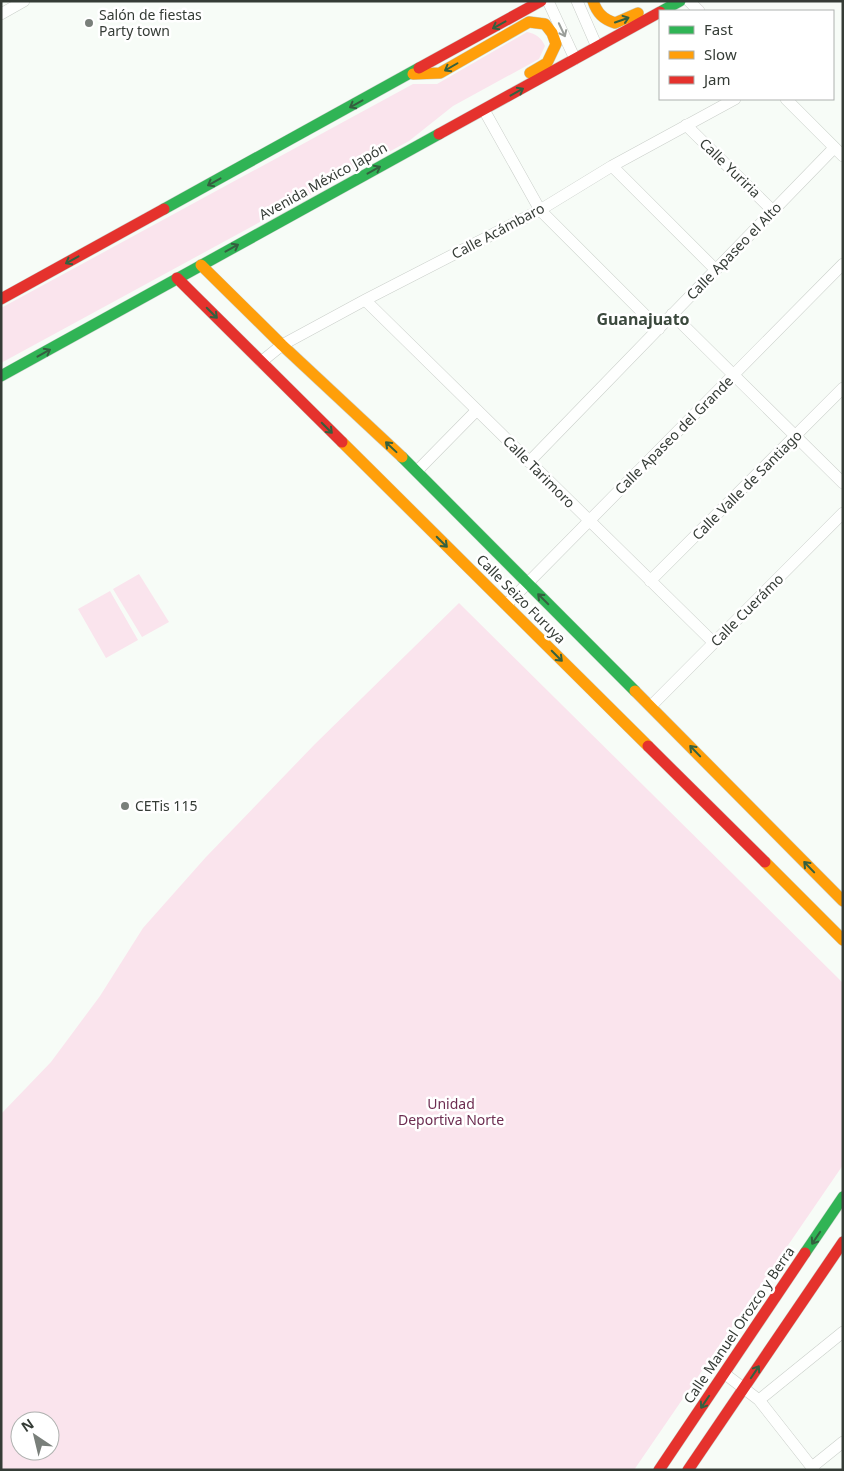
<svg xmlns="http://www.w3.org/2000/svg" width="844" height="1471" viewBox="0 0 844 1471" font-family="'Noto Sans',sans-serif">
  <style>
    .green { fill: #fae4ed; fill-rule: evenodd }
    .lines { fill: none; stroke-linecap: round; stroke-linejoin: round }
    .street-casing { stroke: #cacfca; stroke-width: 12 }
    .fast-casing { stroke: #cacfca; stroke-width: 12 }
    .slow-casing { stroke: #cacfca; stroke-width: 12 }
    .jam-casing { stroke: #cacfca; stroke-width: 12 }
    .street { stroke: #fefffe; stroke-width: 11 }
    .fast { stroke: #30b455; stroke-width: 11 }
    .slow { stroke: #ff9f0a; stroke-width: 11 }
    .jam { stroke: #e5322d; stroke-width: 11 }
    .oneway { stroke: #34603f }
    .oneway2 { stroke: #9a9e9a }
    .poi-dot { fill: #797f7a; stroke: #fff; stroke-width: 2 }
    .labels { text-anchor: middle; stroke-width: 5; stroke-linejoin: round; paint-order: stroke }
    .poi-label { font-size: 14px; fill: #353c36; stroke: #fff; text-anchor: start }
    .street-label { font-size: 14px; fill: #353c36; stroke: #fff }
    .park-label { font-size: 14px; fill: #6d2d51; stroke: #fff }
    .quarter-label { font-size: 16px; font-weight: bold; fill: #3b493d; stroke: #fff }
  </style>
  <rect width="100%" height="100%" fill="#f7fcf7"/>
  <path class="green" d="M527,32c9,2 14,5 18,14l-6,13 -86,47 -44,35 -408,222v-55l412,-224h24z
    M139,574l30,48 -27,15 -29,-48z
    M110,591l28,49 -32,18 -28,-49z
    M459,603l384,380v182l-209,305h-633v-356l50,-52 49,-66 43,-68 63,-71 109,-113zM20,1421h30v30h-30z"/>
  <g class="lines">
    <g class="street-casing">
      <path id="street" d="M548,1l27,58
        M577,1l20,46
        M689,1l10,10
        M1,14l23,-13
        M786,99l57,57
        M484,110l56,100 119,119
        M686,125l87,86
        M612,166l104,104
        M365,300l349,343
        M672,314l171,169
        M261,362l21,-17 83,-45 175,-90 72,-44 123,-67
        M529,462l305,-314
        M417,471l60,-61
        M650,581l193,-193
        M506,605l337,-341
        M651,706l192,-193
        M725,1374l34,26 55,70
        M759,1400l84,-68
        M812,1467l31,-25"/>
    </g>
    <g class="fast-casing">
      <path id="fast" d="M662,11l18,-10
        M164,209l255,-141
        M1,376l438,-242
        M402,457l233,234
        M805,1253l38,-56"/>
    </g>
    <g class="slow-casing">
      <path id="slow" d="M593,1c4,12 10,18 22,22l23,-10
        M413,74l27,-1 89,-51 16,2 7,9 4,11 -9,19 -17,10
        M201,265l81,80 120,112
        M342,442l306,304
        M635,691l208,210
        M765,862l78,78"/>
    </g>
    <g class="jam-casing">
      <path id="jam" d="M419,68l122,-67
        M439,134l221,-122
        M177,278l165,164
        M1,299l163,-90
        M648,746l117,116
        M659,1470l146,-217
        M688,1470l155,-228"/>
    </g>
    <use href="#street" class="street"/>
    <use href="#fast" class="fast"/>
    <use href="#slow" class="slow"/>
    <use href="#jam" class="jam"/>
  </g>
  <defs><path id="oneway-shaft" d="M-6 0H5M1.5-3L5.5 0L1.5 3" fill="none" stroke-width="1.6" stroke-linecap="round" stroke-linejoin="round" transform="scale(1.25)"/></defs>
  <g class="oneway">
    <use href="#oneway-shaft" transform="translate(622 20) rotate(-19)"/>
    <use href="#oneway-shaft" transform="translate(499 25) rotate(151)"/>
    <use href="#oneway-shaft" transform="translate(451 67) rotate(150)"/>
    <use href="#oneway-shaft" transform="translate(517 92) rotate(-29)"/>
    <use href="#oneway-shaft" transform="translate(356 104) rotate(151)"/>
    <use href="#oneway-shaft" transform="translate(374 170) rotate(-29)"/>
    <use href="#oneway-shaft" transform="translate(214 182) rotate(151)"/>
    <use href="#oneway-shaft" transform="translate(232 248) rotate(-29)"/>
    <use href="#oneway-shaft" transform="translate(72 260) rotate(151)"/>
    <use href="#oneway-shaft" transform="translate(212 313) rotate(45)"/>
    <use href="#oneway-shaft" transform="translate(44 353) rotate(-29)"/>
    <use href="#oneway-shaft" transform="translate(327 428) rotate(45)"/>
    <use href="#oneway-shaft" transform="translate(391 447) rotate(-137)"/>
    <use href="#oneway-shaft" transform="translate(442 542) rotate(45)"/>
    <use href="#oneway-shaft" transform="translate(543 599) rotate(-135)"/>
    <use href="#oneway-shaft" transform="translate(557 656) rotate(45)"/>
    <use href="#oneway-shaft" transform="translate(695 751) rotate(-134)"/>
    <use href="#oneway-shaft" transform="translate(809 867) rotate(-134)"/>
    <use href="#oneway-shaft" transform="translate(816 1238) rotate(124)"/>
    <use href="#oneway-shaft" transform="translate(755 1372) rotate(-56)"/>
    <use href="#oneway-shaft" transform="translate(705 1402) rotate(124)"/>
  </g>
  <use class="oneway2" href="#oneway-shaft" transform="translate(562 30) rotate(65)"/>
  <g class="poi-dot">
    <circle cx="89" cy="23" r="5"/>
    <circle cx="125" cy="806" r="5"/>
  </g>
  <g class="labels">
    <g class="poi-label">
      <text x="99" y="20">Salón de fiestas<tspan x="99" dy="16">Party town</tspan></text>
      <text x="135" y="811">CETis 115</text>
    </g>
    <g class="street-label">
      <text transform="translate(730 168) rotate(44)" y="5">Calle Yuriria</text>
      <text transform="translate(323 181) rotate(-29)" y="5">Avenida México Japón</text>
      <text transform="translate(498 231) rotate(-28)" y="5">Calle Acámbaro</text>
      <text transform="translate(734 251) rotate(-46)" y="5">Calle Apaseo el Alto</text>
      <text transform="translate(674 435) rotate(-45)" y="5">Calle Apaseo del Grande</text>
      <text transform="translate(539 472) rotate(45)" y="5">Calle Tarimoro</text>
      <text transform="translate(747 485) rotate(-45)" y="5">Calle Valle de Santiago</text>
      <text transform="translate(521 599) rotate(45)" y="5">Calle Seizo Furuya</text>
      <text transform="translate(747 610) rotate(-45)" y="5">Calle Cuerámo</text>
      <text transform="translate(739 1325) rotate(-56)" y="5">Calle Manuel Orozco y Berra</text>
    </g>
    <g class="park-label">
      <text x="451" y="1109">Unidad<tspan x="451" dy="16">Deportiva Norte</tspan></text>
    </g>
    <g class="quarter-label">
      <text x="643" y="325">Guanajuato</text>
    </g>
  </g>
  <rect width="844" height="1471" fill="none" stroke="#353c36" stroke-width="5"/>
  <rect x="659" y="10" width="175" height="90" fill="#ffffff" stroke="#aeb1af"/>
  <rect x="669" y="26" width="25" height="8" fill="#30b455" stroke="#aeb1af"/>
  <text x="704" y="35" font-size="15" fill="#353c36">Fast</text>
  <rect x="669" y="51" width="25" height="8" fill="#ff9f0a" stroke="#aeb1af"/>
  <text x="704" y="60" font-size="15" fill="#353c36">Slow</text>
  <rect x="669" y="76" width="25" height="8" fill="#e5322d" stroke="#aeb1af"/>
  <text x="704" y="85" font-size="15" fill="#353c36">Jam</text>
  <g transform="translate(35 1436) rotate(325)"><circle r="24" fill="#ffffff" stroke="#aeb1af"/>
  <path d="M0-4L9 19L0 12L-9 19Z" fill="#797f7a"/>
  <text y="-8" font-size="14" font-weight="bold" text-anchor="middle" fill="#353c36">N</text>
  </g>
</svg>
